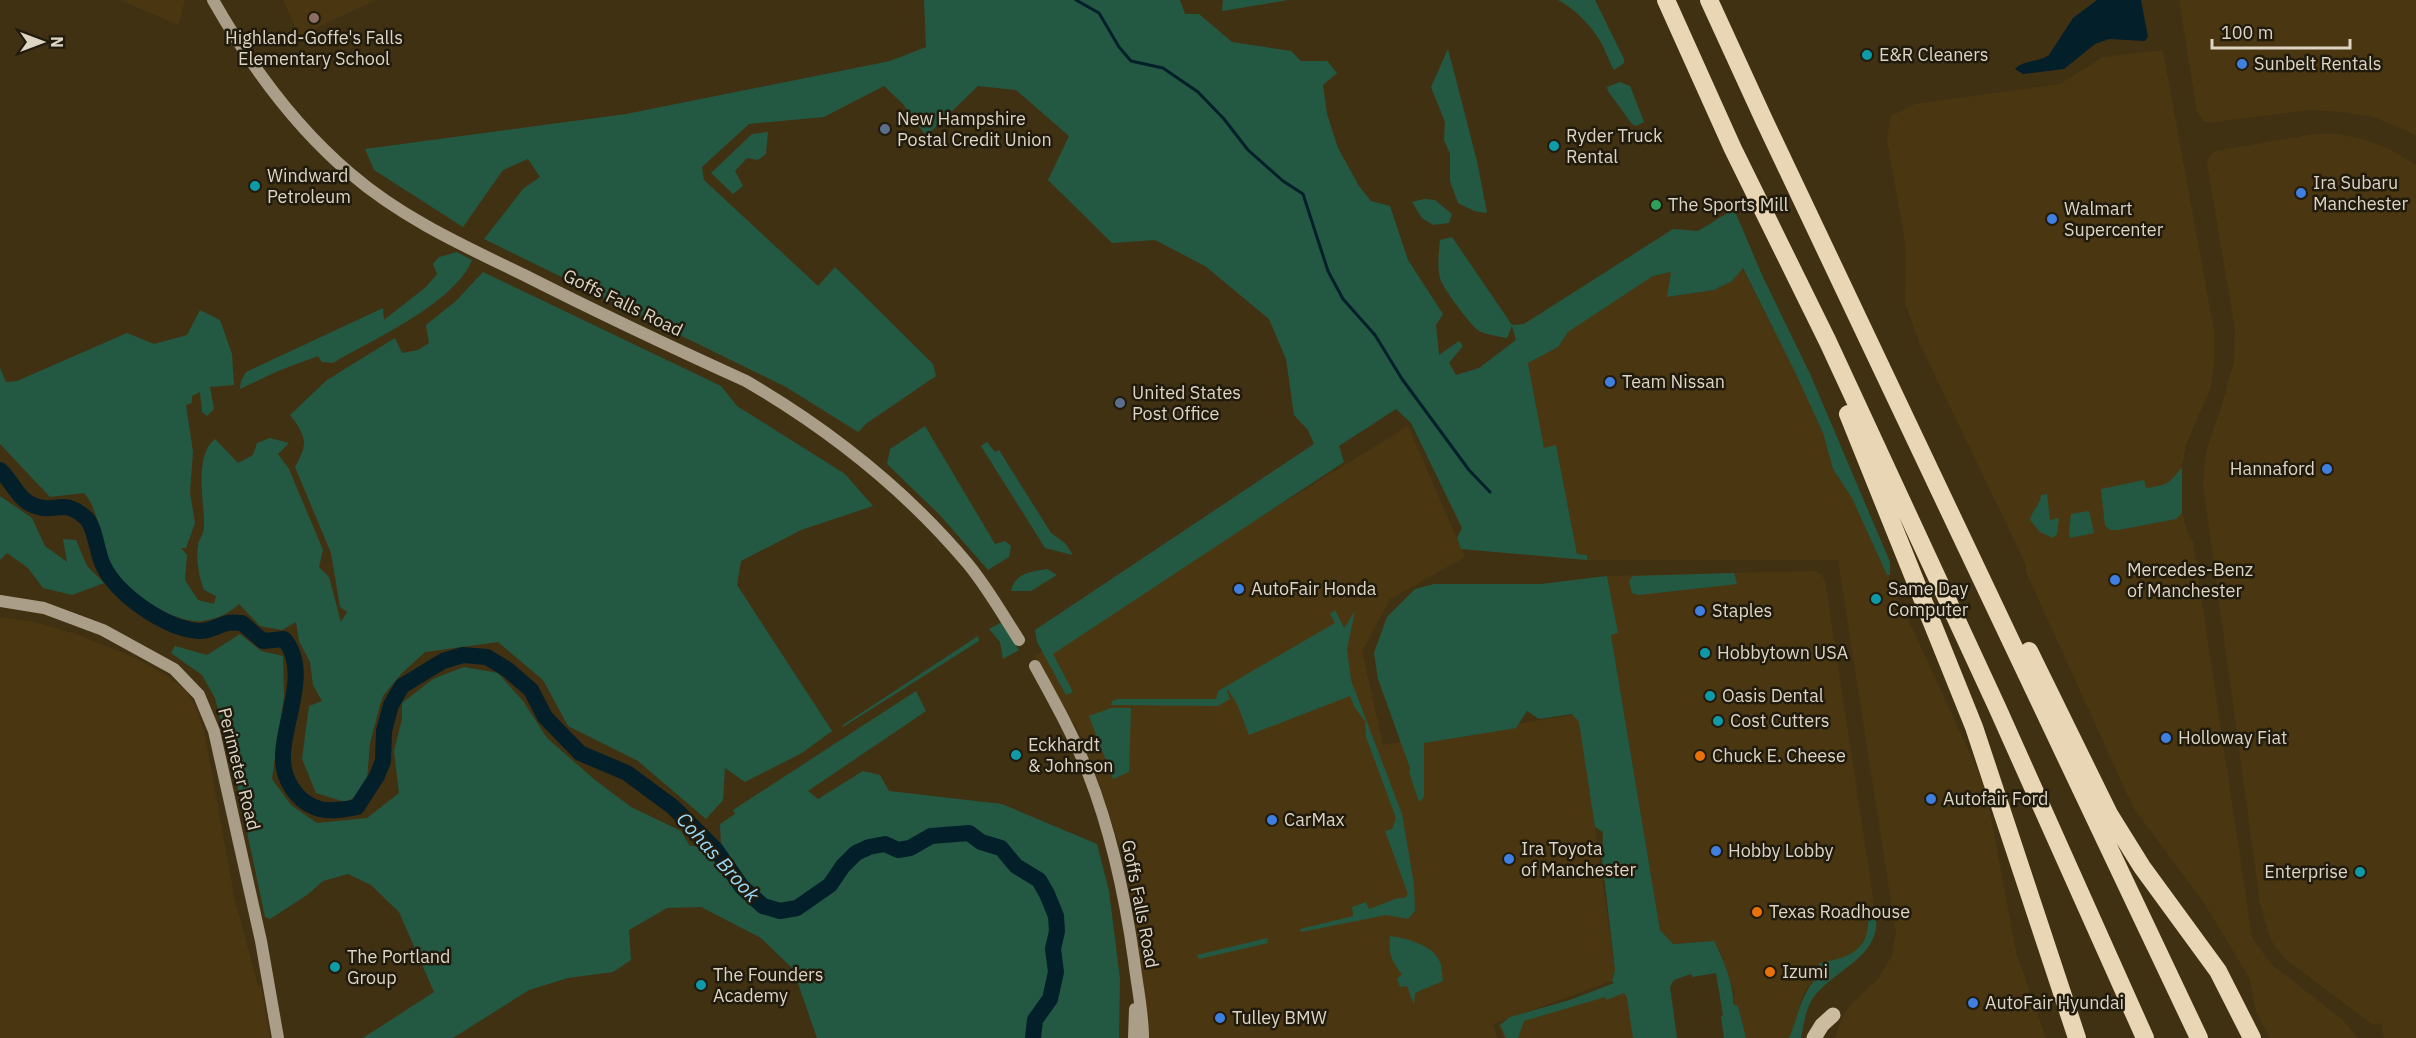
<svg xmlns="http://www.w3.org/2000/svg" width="2416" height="1038" viewBox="0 0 2416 1038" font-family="'IBM Plex Sans',sans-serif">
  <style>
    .built { fill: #4a3711 }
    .green { fill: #235943 }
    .water { fill: #031f2a }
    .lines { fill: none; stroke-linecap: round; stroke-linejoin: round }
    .stream { stroke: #031f2a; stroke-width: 3 }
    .river { stroke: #031f2a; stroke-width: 16 }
    .secondary { stroke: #aa9e88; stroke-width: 12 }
    .primary { stroke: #cbbb9f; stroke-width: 15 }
    .highway { stroke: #e8d6b4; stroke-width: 18 }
    .education-dot { fill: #8d6e63; stroke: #211b0e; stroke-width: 2 }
    .culture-dot { fill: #0f9aa8; stroke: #211b0e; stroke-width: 2 }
    .shop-dot { fill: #3f7fe0; stroke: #211b0e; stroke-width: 2 }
    .service-dot { fill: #5c6f8a; stroke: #211b0e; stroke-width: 2 }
    .leisure-dot { fill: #2e9e5b; stroke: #211b0e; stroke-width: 2 }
    .food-dot { fill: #e8710a; stroke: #211b0e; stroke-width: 2 }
    .labels { text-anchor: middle; stroke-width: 5; stroke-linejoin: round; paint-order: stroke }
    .poi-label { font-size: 18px; fill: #ded4c4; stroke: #211b0e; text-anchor: start }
    .street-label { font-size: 18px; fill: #ded4c4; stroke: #211b0e }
    .water-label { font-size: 20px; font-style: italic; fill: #97d8f6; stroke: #211b0e }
  </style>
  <rect width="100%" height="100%" fill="#413113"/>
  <path class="built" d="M120,0h65l-7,25z
    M283,0h93l-77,36z
    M2179,0h237v136l-9,-5 -34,-14 -30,-5 -34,-2 -101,13 -5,-2 -6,-10z
    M2153,51h10l51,280v31l-3,24 -25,59 -4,22 -1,43 8,27 4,5 59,396 20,27 71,55 15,18h-88l-14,-27 -7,-34 -45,-74 -71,-96 -107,-235v-7l-107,-223 -14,-39 1,-55 -19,-109 4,-23 24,-12 145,-20 43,-27z
    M2314,134h25l27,6 23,9 27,16v873h-32l-3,-15 -8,2 -90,-68 -12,-17 -11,-37 -57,-419 3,-29 5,-20 10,-27 13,-47 1,-32 -28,-166 3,-8 5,-4z
    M1742,268l53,104 28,61 10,36 19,29 133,288 31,166 30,86h-211l5,-15 9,-17 29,-27 14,-23 4,-23 -58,-373h-251v-5l-10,-1 -21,-108 -12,3 -16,-86 30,-16 10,-15 85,-56 19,-4 -4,25 46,-7 18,-9z
    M1408,426l57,131 -75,42 -28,52 21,94 196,-31 36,256 -3,11 -119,43 4,14h-351l-15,-161 -49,-140 -47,-81z
    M1815,571l7,4 3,6 51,336 -8,1 1,12 -7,15 -16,13 -27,5v12l-12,12 -6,13 -6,25 -6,13h-43l-8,-32 -5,-1 2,-12 -10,-22 -3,-16 -8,-14 -41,3 -13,-14 -49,-296 6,-1 -10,-57z
    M0,617l34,5 45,13 58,24 30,17 18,13 11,19 8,23 31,170 23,84 3,1 9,52h-270z
    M1618,983l8,5 8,50h-130l-6,-13z"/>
  <path class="green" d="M924,0h256l5,14h14l33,28 59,9 10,10h26l10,12 -14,12 4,29 11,34 21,38 12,15 19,5 18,54 35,54 -7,11 3,30 20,-14 4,5 -14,17 7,12 23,-7 37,-28 -4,-14 -5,12c-9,-2 -20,-3 -28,-7 -8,-5 -37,-44 -39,-53 -3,-12 -1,-26 0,-38l12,-3 60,88 12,-1 149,-95 25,2 36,-22 28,66 49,101 79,186v13h-3l-35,-77 -19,-29 -10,-36 -28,-61 -52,-104 -11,13 -18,9 -47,7 4,-25 -18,4 -85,56 -10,15 -30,16 16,85 12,-3 21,109 10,1v5l-126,-11 -4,-11 5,-10 -51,-105 -15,-14 -57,37 5,16 -291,192 20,38 -7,3 -29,-53 -2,-12 279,-186 -6,-14 -14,-15 -8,-56 -17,-40 -64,-53 -50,-26 -43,3 -64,-63 21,-44 -53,-46 -38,-4 -52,50 -23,-32 -19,-18 -60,31 -75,7 -47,43 2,13 114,106 17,-19 98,97 3,12 -69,47 -9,9 -72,-45 -302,-148 39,-50 17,-12 -12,-18 -25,11 -40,57 -89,-57 -9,-21 261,-35 264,-53 36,-14z
    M1223,0h65l-66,11z
    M1558,0h37l29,59v4l-10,7c-4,-6 -5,-11 -8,-17 -7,-20 -30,-44 -48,-53z
    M1448,49l29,112 10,52 -13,-2 -16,-8 -8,-22v-27l-6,-14 1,-18 -14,-35z
    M1620,82l10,4 14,36 -8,4 -4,-2 -24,-33 -1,-4z
    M768,132l-2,22 -8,6 -11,-2 -12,13 8,15 -10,8 -22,-21 41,-39z
    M1424,199l11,1 17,14 -3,9 -16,2 -11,-7 -10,-16z
    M457,252l15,8c-18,44 -99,79 -139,103l-11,-1 -4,-6 -40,15 -38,18 1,-8 5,-9 137,-64 1,12 42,-33 11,-13 -4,-10 6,-7z
    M483,272l238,114 16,20 108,68 28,32 -72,24 -60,31 -4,24 95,146 -30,22 -57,29 -20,-14 -2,32 -17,19 -68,-58 -70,-35 -25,-46 -45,-38 -73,10 -24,22 -18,22 -3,9 -10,38 -4,49 -21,10 -29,-9 -14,-34 7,-53 13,-5 -9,-16 -3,-23 -11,-21 -3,-19 -14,8 -22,-4 -21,-22c-10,10 -23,15 -37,17 -29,3 -84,-33 -98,-58 -2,-5 -2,-13 -3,-18 -3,-20 -4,-37 -17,-52l-34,4 -50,-53v-76l6,14 11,-1 110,-48 27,11 33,-9 13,-25 20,10 12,34 2,31 -24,2 4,22 -7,7 -5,-4 -2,-20 -8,4v7l-6,2 7,47 -3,41 5,30 -9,25h-5l6,7 -2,25 13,20 16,4 2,-8 -12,-6c-5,-15 -8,-28 -6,-45 1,-6 6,-11 6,-17 1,-25 -11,-71 11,-89l23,24 15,-8 4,-12 13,-5 19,5 -11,11 11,15 34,81 -4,17 10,10 12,45 6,-10 -7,-5 -9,-54 -36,-86c14,-24 11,-31 -5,-52l37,-35 68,-42 7,15 16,-3 11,-7 -3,-18 30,-24z
    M925,426l70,118 10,-3 6,5 -2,11 -21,13 -49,-56 -52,-50 3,-15z
    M987,442l8,10 4,-2 52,83 14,10 8,12 -28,-7 -64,-102z
    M2182,467v46l-6,6 -58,11h-8l-5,-4 -4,-37 43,-9 2,8c22,-3 23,-4 36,-21z
    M2047,494l3,26 9,-2 -2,16 -4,4 -13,-6 -10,-12c2,-10 10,-14 11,-25z
    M0,496l32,22 13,28 22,16 -4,-23 13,1 11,26 17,17 -32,12 -29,-7 -15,-20 -21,-15 -7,7z
    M2089,511l5,22 -24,5 -1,-7 2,-17z
    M1047,569l10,6 -26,16h-20c4,-18 19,-19 36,-22z
    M1734,573l3,11 -98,11 -7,-2 -3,-12 4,-5z
    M1607,576l11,57 -7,2 49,295 13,14 41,-3c8,14 21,48 19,63l5,2 8,32h-22l-3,-22 2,-1 -7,-42 -24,4 -1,-3 -17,6 -4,7 7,51h-44l-6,-40 -3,-5 -18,7 -1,-3 -81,24 -6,17h-12l-6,-13 10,-8 60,-17 44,-17 -2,-2 3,-11 -13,-112 1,-26 -8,-5 -16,-105 -7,-8 -33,5 -12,-8 -11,17 -92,15v54l-5,5 -10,-30 1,-4 -32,-89 -4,-26 13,-36 28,-28 19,-5h107z
    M1335,610l9,18 11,-17 -8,38 4,31 51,134 12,70 1,27 -7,8 -22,-4 -85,17 -1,-3 53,-13 -1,-9 14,-5 3,7 29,-11h7l3,-4 -23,-63 7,-2 4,-11 -30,-81 -1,-16 -10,-13 -5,-12 -101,39 -12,-31 -9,-14 -1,1 3,8 -12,7 -107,-1 1,-4 6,-2h98l2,-8 117,-68 -5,-9z
    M1002,622l17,28 -16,9 -3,-17 -11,-13z
    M240,634l21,17 22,5 1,40 -12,83 19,26 26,18 50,-5 32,-25 -5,-42 8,-32v-16l31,-24 31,-12 34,6 25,28 24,37 48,42 36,27 50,24 9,15 31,-1 -1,-21 15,-10 -2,-4 183,-119 10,20 -118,80 10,8 45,-28 17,4 9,16 113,13 95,40 12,47 11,88 -1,59h-302l-24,-69 -32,-31 -60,-31 -34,1 -38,22 2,30 -18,12 -45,6 -39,12 -76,48h-90l71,-46 -35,-80 -28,-27 -23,-11 -25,7 -16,14 -37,24 -5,-2 -28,-133 -22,-86 -13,-23 -31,-22 4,-7 32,9z
    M978,636l1,5 -136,86v-2z
    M1111,708h20l-2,64 -16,7 -24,-63z
    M1876,917c5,40 -44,54 -63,81 -8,12 -9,26 -12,40h-12c11,-25 10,-42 30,-63v-12c28,-5 51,-12 49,-45z
    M1390,936c16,2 43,9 50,26 2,5 2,13 3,19l-28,12 -1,12 -7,-19 -7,1 -3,-8 5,-5c-11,-13 -14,-22 -12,-38z
    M1267,938l1,5 -69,16 -2,-4z"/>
  <path class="water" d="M2097,0h44l7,37 -3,4 -36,-2 -14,5 -31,25 -41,5 -8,-5c10,-10 23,-6 34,-14l24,-37z"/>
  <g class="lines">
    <path class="stream" d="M1076,0l23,13 20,34 12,14 32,7 35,24 26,27 24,31 35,31 20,13 25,77 15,28 32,36 27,44 67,91 21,22"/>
    <path class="river" d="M0,470c12,11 19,31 35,36 21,8 28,-9 51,12 9,8 11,35 17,47 14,30 62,63 95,66 12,1 20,-6 30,-8 5,-1 10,0 14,0l21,18 21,-2c27,32 -1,82 -1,117 -1,23 14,47 37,53 11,3 26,0 37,-2l20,-31 6,-15 1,-30 7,-26 11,-19 41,-25 20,-6 24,2 21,13 23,20 14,27 35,36 47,20 46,34 43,43 26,37 21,19 17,5 17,-3 33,-23 13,-19 13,-13 13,-6 16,-3 13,6 12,-2 21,-12 38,-3 12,9 20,6 15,18 23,14 8,14 9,22 1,15 -4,18 3,23 -6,27 -15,21 -2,18"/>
    <path class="secondary" d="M213,0c37,65 81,126 138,174 51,44 113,72 173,101 73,37 147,72 222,106 84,49 159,108 222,183 19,23 35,51 51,76
      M0,601l44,7 59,22 71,39 25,26 15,36 47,210 17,97
      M1035,666c19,35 39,70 53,107 24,61 37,123 46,187 3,26 9,52 9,78
      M1134,1038l1,-29"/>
    <path class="primary" d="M1814,1038l8,-13 11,-10"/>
    <path class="highway" d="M1666,0l67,149 95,193 169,365 148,331
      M1709,0l55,120 435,918
      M1848,414l126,313 103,311
      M2029,651l80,163 33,53 76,104 34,67"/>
  </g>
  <circle class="education-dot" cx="314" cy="18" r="6"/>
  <g class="culture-dot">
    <circle cx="1867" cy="55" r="6"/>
    <circle cx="1554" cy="146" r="6"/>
    <circle cx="255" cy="186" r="6"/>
    <circle cx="1876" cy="599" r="6"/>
    <circle cx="1705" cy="653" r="6"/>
    <circle cx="1710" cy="696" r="6"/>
    <circle cx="1718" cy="721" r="6"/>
    <circle cx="1016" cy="755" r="6"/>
    <circle cx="2360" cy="872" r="6"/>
    <circle cx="335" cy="967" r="6"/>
    <circle cx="701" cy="985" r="6"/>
  </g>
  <g class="shop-dot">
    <circle cx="2242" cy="64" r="6"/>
    <circle cx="2301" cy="193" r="6"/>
    <circle cx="2052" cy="219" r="6"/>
    <circle cx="1610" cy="382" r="6"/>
    <circle cx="2327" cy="469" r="6"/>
    <circle cx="2115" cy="580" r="6"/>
    <circle cx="1239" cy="589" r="6"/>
    <circle cx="1700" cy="611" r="6"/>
    <circle cx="2166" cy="738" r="6"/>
    <circle cx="1931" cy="799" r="6"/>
    <circle cx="1272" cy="820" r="6"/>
    <circle cx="1716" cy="851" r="6"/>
    <circle cx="1509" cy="859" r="6"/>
    <circle cx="1973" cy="1003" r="6"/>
    <circle cx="1220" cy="1018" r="6"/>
  </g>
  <g class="service-dot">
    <circle cx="885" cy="129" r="6"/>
    <circle cx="1120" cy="403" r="6"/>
  </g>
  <circle class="leisure-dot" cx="1656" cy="205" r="6"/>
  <g class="food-dot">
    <circle cx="1700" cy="756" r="6"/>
    <circle cx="1757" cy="912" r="6"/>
    <circle cx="1770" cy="972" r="6"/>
  </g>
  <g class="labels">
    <g class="poi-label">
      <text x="314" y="44" text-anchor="middle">Highland-Goffe's Falls<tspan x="314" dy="21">Elementary School</tspan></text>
      <text x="1879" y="61">E&amp;R Cleaners</text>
      <text x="2254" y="70">Sunbelt Rentals</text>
      <text x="897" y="125">New Hampshire<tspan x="897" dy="21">Postal Credit Union</tspan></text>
      <text x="1566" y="142">Ryder Truck<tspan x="1566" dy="21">Rental</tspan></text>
      <text x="267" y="182">Windward<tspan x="267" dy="21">Petroleum</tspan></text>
      <text x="2313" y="189">Ira Subaru<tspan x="2313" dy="21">Manchester</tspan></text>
      <text x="1668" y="211">The Sports Mill</text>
      <text x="2064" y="215">Walmart<tspan x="2064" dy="21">Supercenter</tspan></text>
      <text x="1622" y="388">Team Nissan</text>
      <text x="1132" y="399">United States<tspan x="1132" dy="21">Post Office</tspan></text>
      <text x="2315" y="475" text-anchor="end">Hannaford</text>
      <text x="2127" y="576">Mercedes-Benz<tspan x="2127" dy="21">of Manchester</tspan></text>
      <text x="1251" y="595">AutoFair Honda</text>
      <text x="1888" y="595">Same Day<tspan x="1888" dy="21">Computer</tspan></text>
      <text x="1712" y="617">Staples</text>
      <text x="1717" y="659">Hobbytown USA</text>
      <text x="1722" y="702">Oasis Dental</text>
      <text x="1730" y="727">Cost Cutters</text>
      <text x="2178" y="744">Holloway Fiat</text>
      <text x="1028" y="751">Eckhardt<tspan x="1028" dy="21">&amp; Johnson</tspan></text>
      <text x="1712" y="762">Chuck E. Cheese</text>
      <text x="1943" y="805">Autofair Ford</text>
      <text x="1284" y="826">CarMax</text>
      <text x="1521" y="855">Ira Toyota<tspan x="1521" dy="21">of Manchester</tspan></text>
      <text x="1728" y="857">Hobby Lobby</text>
      <text x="2348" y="878" text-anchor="end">Enterprise</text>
      <text x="1769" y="918">Texas Roadhouse</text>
      <text x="347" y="963">The Portland<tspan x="347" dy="21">Group</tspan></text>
      <text x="1782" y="978">Izumi</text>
      <text x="713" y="981">The Founders<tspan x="713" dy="21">Academy</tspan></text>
      <text x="1985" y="1009">AutoFair Hyundai</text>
      <text x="1232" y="1024">Tulley BMW</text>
    </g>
    <g class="street-label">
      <text transform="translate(623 303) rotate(26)" y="6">Goffs Falls Road</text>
      <text transform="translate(239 769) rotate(76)" y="6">Perimeter Road</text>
      <text transform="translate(1140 904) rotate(79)" y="6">Goffs Falls Road</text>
    </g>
    <g class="water-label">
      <text transform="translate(718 857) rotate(48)" y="7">Cohas Brook</text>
    </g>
  </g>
  <g transform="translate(42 42) rotate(90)" stroke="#211b0e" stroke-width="4.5" paint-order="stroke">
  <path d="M0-4.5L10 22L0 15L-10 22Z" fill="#ded4c4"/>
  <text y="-9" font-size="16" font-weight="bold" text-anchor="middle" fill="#ded4c4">N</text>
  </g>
  <path d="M2212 39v9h138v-9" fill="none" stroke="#ded4c4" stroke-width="3"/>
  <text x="2221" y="39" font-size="18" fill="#ded4c4" stroke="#211b0e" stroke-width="4.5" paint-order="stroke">100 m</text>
</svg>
